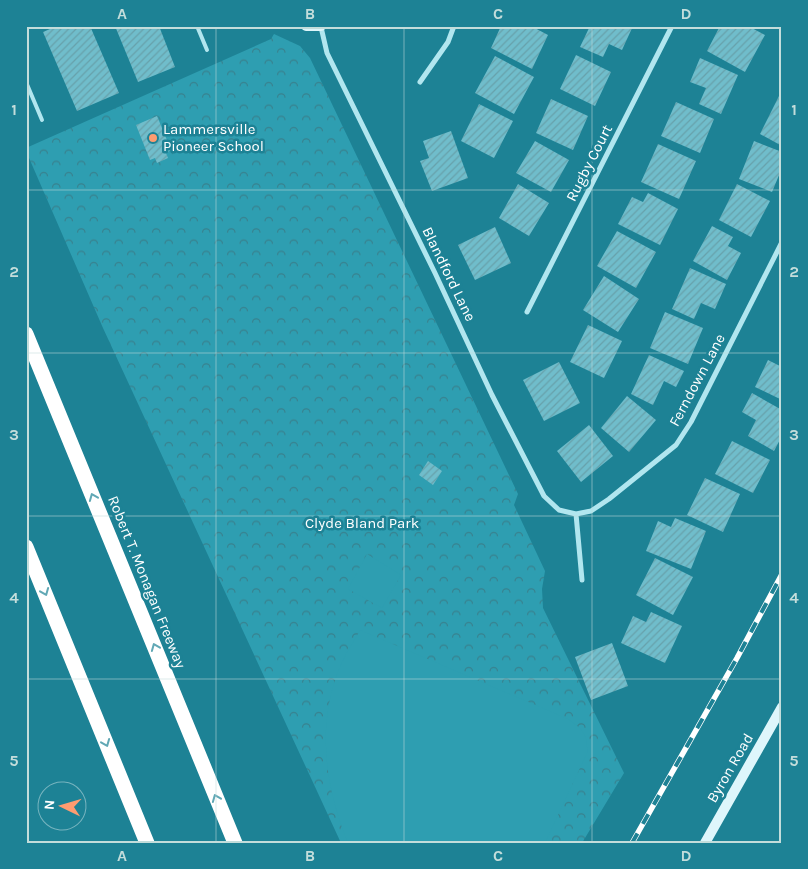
<svg xmlns="http://www.w3.org/2000/svg" width="808" height="869" viewBox="0 0 808 869" font-family="Karla,sans-serif">
  <style>
    .forest { fill: url(#forest-crowns) }
    .pitch { fill: #2e9eb1 }
    .building { fill: url(#building-hatch) }
    .lines { fill: none; stroke-linecap: round; stroke-linejoin: round }
    .lane { stroke: #b1e6ef; stroke-width: 4 }
    .street { stroke: #b1e6ef; stroke-width: 5 }
    .secondary { stroke: #def6fb; stroke-width: 10 }
    .highway { stroke: #fff; stroke-width: 15 }
    .rail-casing { stroke: #fff; stroke-width: 5.5 }
    .rail { stroke: #1d8295; stroke-width: 4; stroke-dasharray: 11; stroke-linecap: butt }
    .oneway { stroke: #61a8b5 }
    .grid { fill: none; stroke: #c3dddb; stroke-width: 1; stroke-opacity: 0.55 }
    .poi-dot { fill: #fe9c70; stroke: #1d8295; stroke-width: 2 }
    .labels { text-anchor: middle; stroke-width: 5; stroke-linejoin: round; paint-order: stroke }
    .poi-label { font-size: 15px; fill: #fff; stroke: #1d8295; text-anchor: start }
    .street-label { font-size: 15px; fill: #fff; stroke: #1d8295 }
    .park-label { font-size: 15px; fill: #fff; stroke: #1d8295 }
    .neatline { fill: none; stroke: #c3dddb; stroke-width: 2 }
    .grid-label { font-size: 16px; text-anchor: middle; font-weight: bold; fill: #c3dddb }
  </style>
  <defs>
    <pattern id="forest-crowns" width="20" height="18" patternUnits="userSpaceOnUse" patternTransform="scale(1.25)"><rect width="20" height="18" fill="#2e9eb1"/><path d="M2 6a3 3 0 1 1 6 0M12 15a3 3 0 1 1 6 0" fill="none" stroke="#38818e"/></pattern>
    <pattern id="building-hatch" width="6" height="6" patternUnits="userSpaceOnUse" patternTransform="scale(1.25)"><rect width="6" height="6" fill="#70bdcb"/><path d="M-1 1l2-2M0 6l6-6M5 7l2-2" fill="none" stroke="#67a1ab"/></pattern>
  </defs>
  <rect width="100%" height="100%" fill="#1d8295"/>
  <path class="forest" d="M274,34l26,12 10,12 208,436 -4,11 31,66 -3,18 1,19 81,165 -42,70h-241l-238,-515 -77,-177v-3l245,-109z"/>
  <path class="pitch" d="M367,554l34,21 -19,33 -34,-19z
    M360,630l208,89c15,10 20,16 19,34l-42,90h-197c-23,-56 -32,-119 -8,-176 5,-13 14,-25 20,-37z"/>
  <path class="building" d="M57,26h33l29,67 -42,18 -34,-79z
    M115,26h44l16,41 -37,15z
    M501,26h30l17,9 -16,34 -41,-21z
    M590,26h43l-11,24 -13,-6 -6,13 -23,-10z
    M720,26h28l17,9 -20,37 -38,-21z
    M576,55l35,17 -16,34 -35,-17z
    M495,56l39,21 -20,37 -39,-21z
    M700,58l38,17 -17,39 -22,-10 7,-16 -16,-6z
    M779,96l3,2v48l-22,-12z
    M551,99l37,17 -15,34 -37,-17z
    M676,102l38,17 -14,34 -39,-17z
    M479,104l34,17 -19,37 -33,-17z
    M157,116l14,34 -5,3 2,5 -11,5 -2,-5 -5,2 -14,-35z
    M451,131l17,47 -36,13 -12,-30 9,-3 -6,-17z
    M535,141l34,19 -18,32 -35,-19z
    M754,141l28,11v16l-10,24 -33,-13z
    M658,144l38,17 -17,38 -38,-17z
    M518,184l31,19 -20,33 -30,-18z
    M737,184l33,17 -19,36 -32,-17z
    M648,193l30,16 -18,36 -42,-21 14,-27 11,5z
    M712,226l21,11 -5,9 13,7 -14,27 -34,-19z
    M495,227l16,36 -36,17 -17,-35z
    M617,231l39,21 -20,36 -39,-22z
    M690,268l36,16 -11,25 -14,-6 -7,16 -22,-10z
    M604,276l35,23 -21,33 -35,-22z
    M665,312l38,16 -15,36 -38,-16z
    M588,325l34,16 -18,37 -34,-16z
    M649,355l35,16 -8,16 -12,-6 -11,24 -22,-11z
    M768,360l14,7v33l-27,-13z
    M559,362l21,41 -36,18 -21,-41z
    M752,393l30,17v26l-8,15 -26,-15 8,-16 -14,-8z
    M627,396l29,24 -27,32 -28,-24z
    M589,425l24,31 -32,26 -24,-31z
    M732,441l38,19 -17,33 -38,-19z
    M428,461l14,10 -9,14 -14,-10z
    M705,478l35,16 -17,38 -36,-17z
    M675,518l31,13 -15,38 -45,-18 12,-30 13,6z
    M655,558l38,19 -20,38 -37,-20z
    M651,612l31,14 -17,37 -44,-20 12,-27 13,6z
    M612,643l16,43 -37,14 -16,-43z"/>
  <g class="lines">
    <path class="lane" d="M197,26l10,24
      M26,82l16,38"/>
    <path class="street" d="M321,27l6,26 108,220 57,122 52,101 15,14 17,4 15,-3 18,-12 67,-54 15,-23 91,-180
      M420,82l28,-40 6,-16
      M527,312l145,-286
      M576,514l6,66"/>
    <path class="secondary" d="M306,26h15
      M705,843l77,-136"/>
    <path class="highway" d="M26,334l209,509
      M26,547l121,296"/>
    <g class="rail-casing">
      <path id="rail" d="M632,843l105,-185 45,-84"/>
    </g>
    <use href="#rail" class="rail"/>
  </g>
  <defs><path id="oneway-chevron" d="M-2-3.5L2.5 0L-2 3.5" fill="none" stroke-width="1.6" stroke-linecap="round" stroke-linejoin="round" transform="scale(1.25)"/></defs>
  <g class="oneway">
    <use href="#oneway-chevron" transform="translate(93 497) rotate(-112)"/>
    <use href="#oneway-chevron" transform="translate(45 592) rotate(68)"/>
    <use href="#oneway-chevron" transform="translate(155 647) rotate(-112)"/>
    <use href="#oneway-chevron" transform="translate(106 743) rotate(68)"/>
    <use href="#oneway-chevron" transform="translate(216 798) rotate(-112)"/>
  </g>
  <path class="grid" d="M216,26v817M404,26v817M592,26v817M26,190h756M26,353h756M26,516h756M26,679h756"/>
  <circle class="poi-dot" cx="153" cy="138" r="5"/>
  <g class="labels">
    <g class="poi-label">
      <text x="163" y="134">Lammersville<tspan x="163" dy="17">Pioneer School</tspan></text>
    </g>
    <g class="street-label">
      <text transform="translate(589 163) rotate(-63)" y="5">Rugby Court</text>
      <text transform="translate(449 274) rotate(64)" y="5">Blandford Lane</text>
      <text transform="translate(697 380) rotate(-62)" y="5">Ferndown Lane</text>
      <text transform="translate(147 582) rotate(68)" y="5">Robert T. Monagan Freeway</text>
      <text transform="translate(730 768) rotate(-60)" y="5">Byron Road</text>
    </g>
    <g class="park-label">
      <text x="362" y="528">Clyde Bland Park</text>
    </g>
  </g>
  <rect width="808" height="869" fill="none" stroke="#1d8295" stroke-width="55"/>
  <g transform="translate(62 806) rotate(275)"><circle r="24" fill="#1d8295" stroke="#77b4bf"/>
  <path d="M0-4L9 19L0 12L-9 19Z" fill="#fe9c70"/>
  <text y="-8" font-size="14" font-weight="bold" text-anchor="middle" fill="#ffffff">N</text>
  </g>
  <rect x="28" y="28" width="752" height="814" class="neatline"/>
  <g class="grid-label">
    <text x="122" y="19">A</text>
    <text x="310" y="19">B</text>
    <text x="498" y="19">C</text>
    <text x="686" y="19">D</text>
    <text x="14" y="115">1</text>
    <text x="794" y="115">1</text>
    <text x="14" y="277">2</text>
    <text x="794" y="277">2</text>
    <text x="14" y="440">3</text>
    <text x="794" y="440">3</text>
    <text x="14" y="603">4</text>
    <text x="794" y="603">4</text>
    <text x="14" y="766">5</text>
    <text x="794" y="766">5</text>
    <text x="122" y="861">A</text>
    <text x="310" y="861">B</text>
    <text x="498" y="861">C</text>
    <text x="686" y="861">D</text>
  </g>
</svg>
